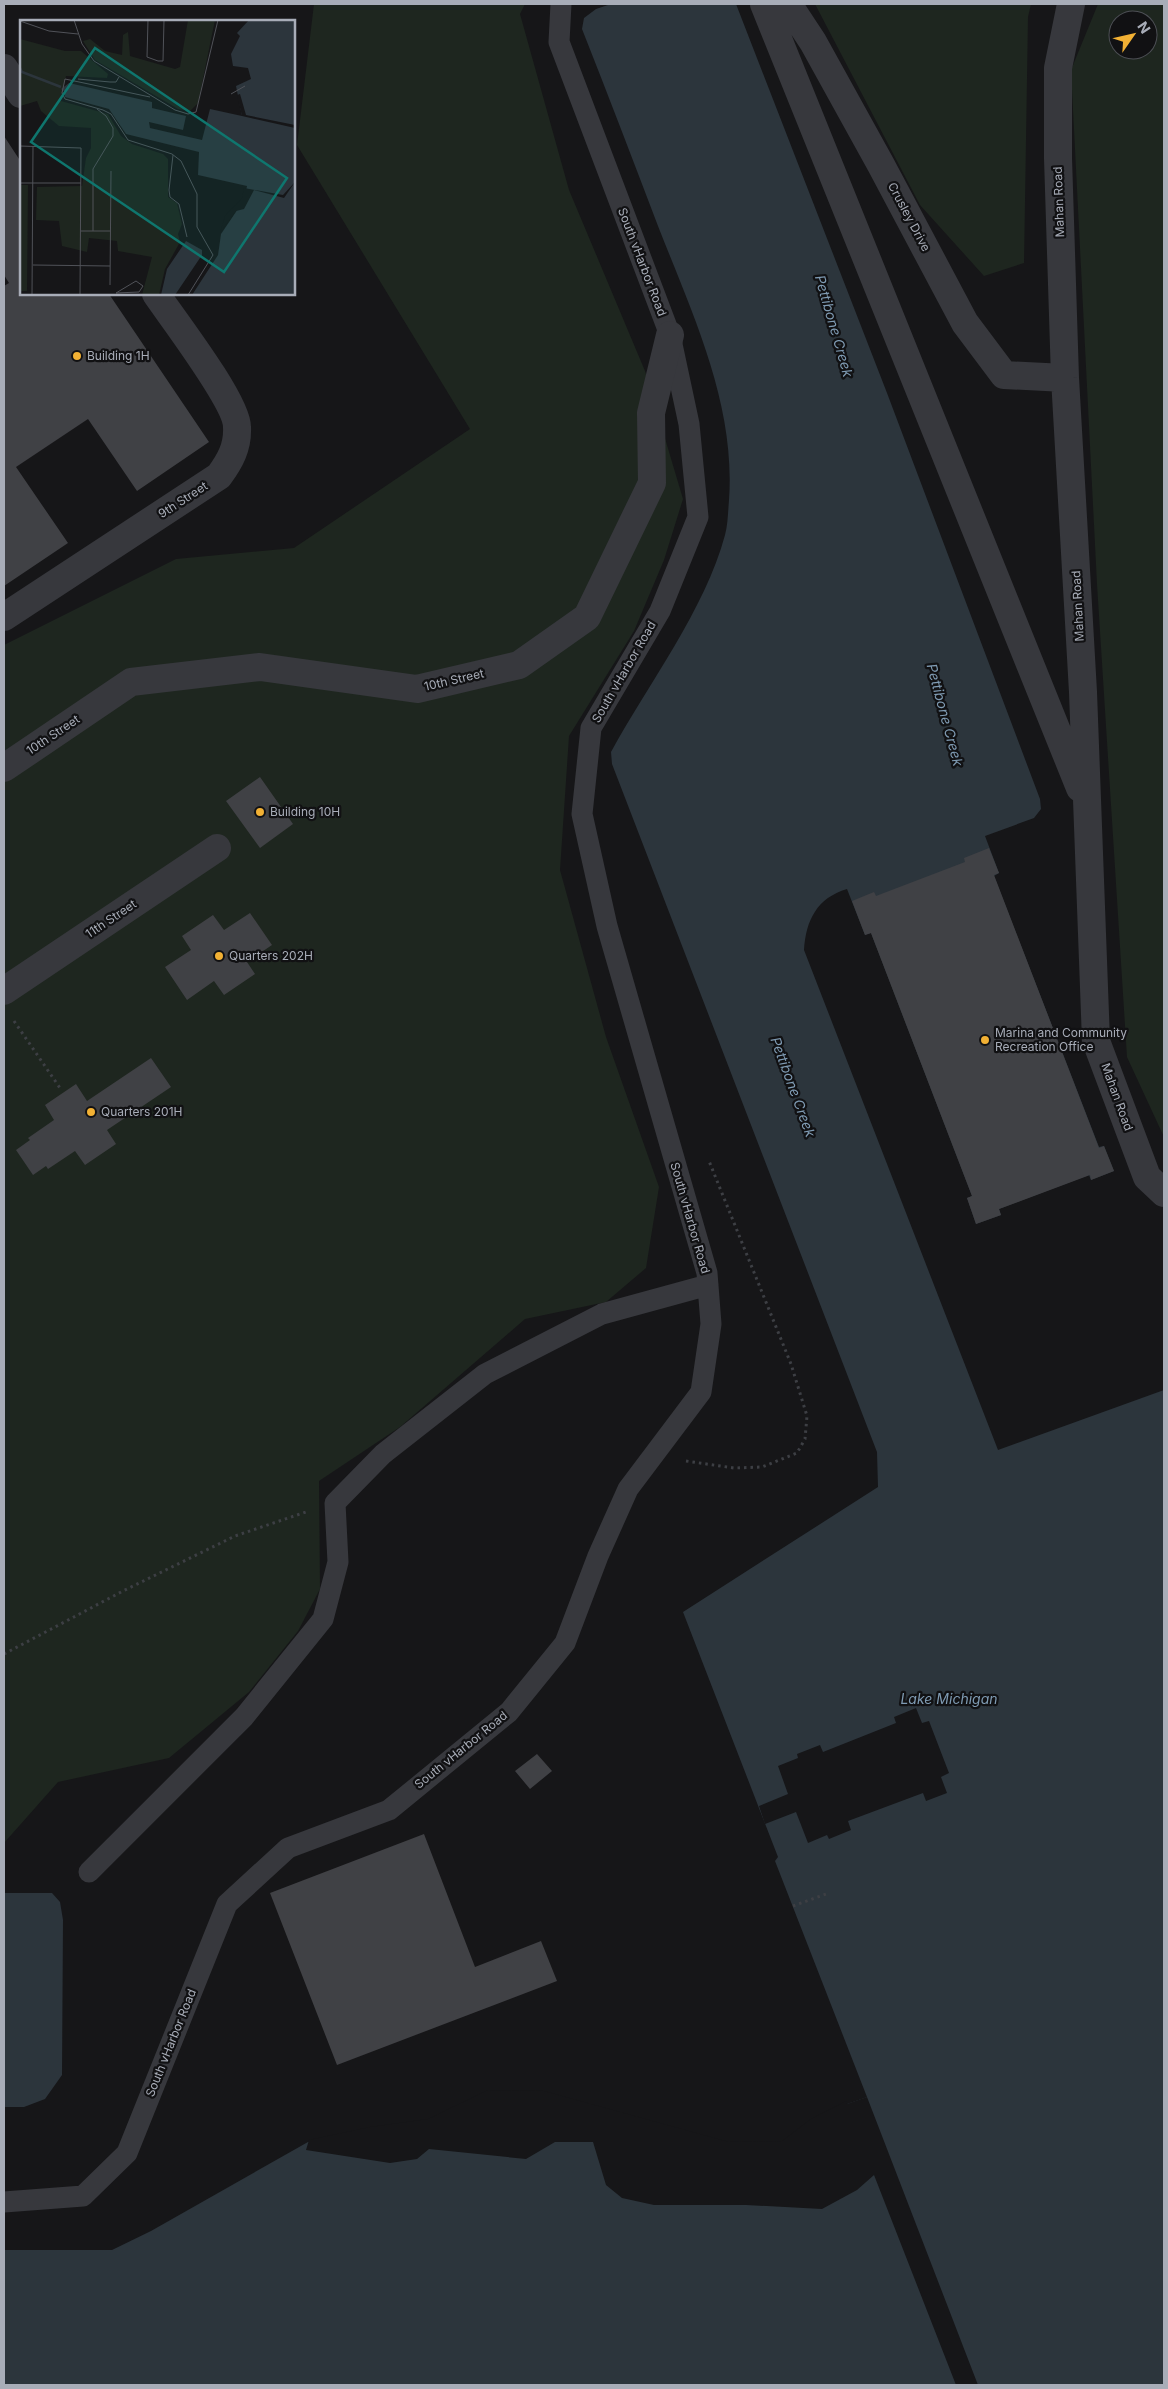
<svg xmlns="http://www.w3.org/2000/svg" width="1168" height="2389" viewBox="0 0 1168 2389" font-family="Inter,sans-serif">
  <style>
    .green { fill: #1e261f; fill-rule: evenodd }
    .water { fill: #2c353c }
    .pier { fill: #161618 }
    .building { fill: #404145 }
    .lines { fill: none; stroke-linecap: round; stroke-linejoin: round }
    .path { stroke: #3d3f44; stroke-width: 3; stroke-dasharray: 2.5 4; stroke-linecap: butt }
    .service { stroke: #37383d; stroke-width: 21 }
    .minor { stroke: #37383d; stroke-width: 28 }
    .poi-dot { fill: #f2b134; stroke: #111113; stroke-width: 2 }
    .labels { text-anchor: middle; stroke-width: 4.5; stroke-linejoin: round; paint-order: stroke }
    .street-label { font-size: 12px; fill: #a8adb8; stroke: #111113 }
    .poi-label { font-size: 12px; fill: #a8adb8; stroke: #111113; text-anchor: start }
    .water-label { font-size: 14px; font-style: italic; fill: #7f9bb3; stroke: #111113 }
    .inset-river { fill: none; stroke: #2c353c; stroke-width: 2.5 }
    .inset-road { fill: none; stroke: #505258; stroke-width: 1 }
    .view { fill: #0f766e; fill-opacity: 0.15; stroke: #0f766e; stroke-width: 2.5 }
    .inset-edge { fill: none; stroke: #a8adb8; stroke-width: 2.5 }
  </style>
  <rect width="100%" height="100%" fill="#161618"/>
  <path class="green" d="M314,4h211l-5,10 49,176 76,181 38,128 -19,61 -30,71 -65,105 -9,134 46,167 53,150 -13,81 -40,34 -81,17 -125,108 -81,54 1,108 -22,42 -49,61 -80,66 -111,24 -54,61v-1198l172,-86 118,-11 176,-119 -173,-284z
    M815,4h216l-3,13 -4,246 -40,13 -64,-71z
    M1098,4h66v1133l-37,-80 -30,-473 -26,-514zM1118,20h30v30h-30z"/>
  <path class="water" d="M611,4h125l151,389 153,406 1,10 -7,9 -49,18 14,37 -5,3 105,271 5,-1 10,25 -23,9 -2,-5 -90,34 2,6 -25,9 -9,-26 5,-2 -101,-263 -6,2 -18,-46c-30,9 -41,31 -43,61l194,500 166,-60v995h-1160v-135h108l39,-19 157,-89 62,-12 359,14h54l64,-40 20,-7 -92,-236 3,-4 -95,-245 195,-125 -1,-35 -265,-688 -1,-12c37,-68 94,-142 114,-217 3,-11 3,-24 4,-35 7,-96 -37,-187 -71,-274 -25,-66 -50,-131 -76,-197l2,-11 12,-9z
    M4,1893h48l8,9 3,18 -1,155 -17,24 -21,8h-20z"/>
  <path class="pier" d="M916,1708l6,15 7,-2 20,52 -8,4 6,16 -21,8 -3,-8 -75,28 3,9 -22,9 -2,-4 -19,8 -12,-31 -31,12 -6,-18 29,-12 -10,-28 20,-8 -1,-4 23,-9 3,7 73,-29 -2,-6z
    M488,2090l56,1 185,51 53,-1 29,-22 35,-18 1,3 20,-7 111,288h-22l-82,-210 -17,15 -35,19 -76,-4h-92l-32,-7 -16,-13 -13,-43h-38l-29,17 -97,-10 -12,10 -27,4 -84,-13 3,-10 61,-13 58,-8z"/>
  <path class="building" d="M4,136l17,26v132h88l100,148 -72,49 -49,-72 -72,48 52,76 -64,43v-300l5,-3 -5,-8z
    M260,777l33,47 -33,24 -34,-47z
    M989,848l10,25 -5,2 105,273 5,-2 10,25 -23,9 -1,-5 -91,34 2,6 -25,9 -9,-26 5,-2 -101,-263 -6,2 -13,-34 22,-9 2,4 89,-34 -1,-4z
    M250,913l22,32 -25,17 8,12 -31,21 -10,-14 -27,19 -22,-33 26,-17 -9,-14 31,-21 11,15z
    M151,1058l20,29 -64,43 9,14 -31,21 -10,-14 -27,18 -2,-3 -13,9 -17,-25 14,-10 -2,-2 26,-18 -9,-15 31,-21 11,17z
    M537,1754l15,17 -22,18 -15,-18z
    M424,1834l51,133 66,-26 16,40 -220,84 -67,-172z"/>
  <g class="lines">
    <path class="path" d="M14,1021l46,67
      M686,1461l48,7 28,-1 35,-14 8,-14 2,-23 -16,-52 -82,-203
      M4,1654l119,-63 112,-55 71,-24
      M793,1906l33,-12"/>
    <path class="service" d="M89,1872l155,-155 79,-98 15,-57 -3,-59 48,-49 102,-80 117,-60 106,-29
      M4,2202l79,-6 44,-43 100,-249 61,-56 101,-38 120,-98 56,-69 33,-87 30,-67 73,-97 10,-68 -4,-51 -100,-347 -25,-112 9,-86 69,-117 38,-94 -9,-93 -19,-89 -111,-293 2,-38"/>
    <path class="minor" d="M764,4l316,784
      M788,4l25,38 68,123 84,158 39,52 61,3
      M1071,4l-13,64v90l7,220 18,314 13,349 51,136 17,16
      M4,68l17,26
      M4,617l215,-141c11,-15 19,-29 18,-49 0,-25 -64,-108 -81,-133
      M4,768l127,-86 129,-15 157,22 102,-24 68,-48 65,-134 -1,-70 19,-78
      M4,991l213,-143"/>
  </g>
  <g class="poi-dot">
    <circle cx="77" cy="356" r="5"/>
    <circle cx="260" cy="812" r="5"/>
    <circle cx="219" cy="956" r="5"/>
    <circle cx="985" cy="1040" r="5"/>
    <circle cx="91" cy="1112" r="5"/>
  </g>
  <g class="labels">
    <g class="street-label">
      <text transform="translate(1059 202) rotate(-92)" y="4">Mahan Road</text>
      <text transform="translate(909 217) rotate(62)" y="4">Crusley Drive</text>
      <text transform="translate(642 262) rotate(69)" y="4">South vHarbor Road</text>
      <text transform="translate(183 500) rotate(-33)" y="4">9th Street</text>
      <text transform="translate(1078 606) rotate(-93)" y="4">Mahan Road</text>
      <text transform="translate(624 672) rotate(-60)" y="4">South vHarbor Road</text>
      <text transform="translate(454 680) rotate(-13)" y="4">10th Street</text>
      <text transform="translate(53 735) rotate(-34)" y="4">10th Street</text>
      <text transform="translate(111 919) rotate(-34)" y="4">11th Street</text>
      <text transform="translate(1117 1097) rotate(70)" y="4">Mahan Road</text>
      <text transform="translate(690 1218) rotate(74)" y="4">South vHarbor Road</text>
      <text transform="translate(461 1750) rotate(-39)" y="4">South vHarbor Road</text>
      <text transform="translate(171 2043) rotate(-68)" y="4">South vHarbor Road</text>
    </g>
    <g class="poi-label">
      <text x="87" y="360">Building 1H</text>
      <text x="270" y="816">Building 10H</text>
      <text x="229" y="960">Quarters 202H</text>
      <text x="995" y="1037">Marina and Community<tspan x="995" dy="14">Recreation Office</tspan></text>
      <text x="101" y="1116">Quarters 201H</text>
    </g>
    <g class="water-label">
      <text transform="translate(834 326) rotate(74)" y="5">Pettibone Creek</text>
      <text transform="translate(945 715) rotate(75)" y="5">Pettibone Creek</text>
      <text transform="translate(793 1087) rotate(70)" y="5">Pettibone Creek</text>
      <text x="949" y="1704">Lake Michigan</text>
    </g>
  </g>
  <g transform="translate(20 20)">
    <rect width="275" height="275" fill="#161618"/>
    <path d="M168,0h27l-17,83 -8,8 -12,-2 -83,-49 -12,-19 7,-2 15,12 17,4 1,-20 5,-3 2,24 45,13 5,-2zM0,19l45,12h16l27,23 -1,4 -41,-2 -5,25 47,13 13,22 11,8 31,10 5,5v38l9,6 5,21 -4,10 2,8 -15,27 -6,26h-17l10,-38 -34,-6 -1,-10 -28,-3 -2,14 -25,-6 -3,-25 -23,-1 1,-33 45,-1 4,-28 5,-10v-20l-32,-2 -18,-15 -4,-10 -17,5zM0,165h8l-1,106h-7z" fill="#1e261f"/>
    <path d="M229,0h46v275h-103l26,-40 3,-21 23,-34 3,-14 -49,-11 1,-23 -73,-18 -17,-25 -44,-12v-5l-4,-3 8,-6 83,19v6l34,8 -3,14 -34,-8 1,6 52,12 8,-31 32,7 -6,-30 15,-7 -3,-11 -15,-2 -2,-12 9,-18 -3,-3zM166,221l16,9v5l-27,40h-14l6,-26z" fill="#2c353c"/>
    <path d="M220,74l6,21 49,10v3l-53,-12 -5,-21zM275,162l-11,16 -30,-8 -10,19 -8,2 -16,22 5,-17 17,-18 2,-10 39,7z" fill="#161618"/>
    <path class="inset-river" d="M0,48l2,4 39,15"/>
    <path class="inset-road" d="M54,0l8,24 12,17 81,49 13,4 8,-2 22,-92M128,0l-1,37 11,4h5l1,-41M0,1l29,10 29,3M45,59l-3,14 3,6 38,11 8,4 17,26 44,14 9,7 16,33v33l16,28 -25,40M45,59l85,18M58,59l32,3h6l3,-5M211,74l14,-8M0,126l61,2 -1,147M153,135l-4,35 1,7 9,7 8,33M0,163h61M61,211h29M73,211v-62l20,-33v-8l-7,-12 -9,-7M13,245l77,1M116,261l7,5 -4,6 -23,1zM90,265l1,-114M12,275l1,-149"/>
    <path class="view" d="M75,28l192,130 -63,94 -193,-130z"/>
    <rect width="275" height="275" class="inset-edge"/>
  </g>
  <rect width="1168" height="2389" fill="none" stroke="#a8adb8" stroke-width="10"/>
  <g transform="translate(1133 35) rotate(56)"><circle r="24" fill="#111113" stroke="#4d4f55"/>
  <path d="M0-4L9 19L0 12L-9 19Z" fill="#f2b134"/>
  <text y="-8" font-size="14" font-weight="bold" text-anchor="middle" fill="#a8adb8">N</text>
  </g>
</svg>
